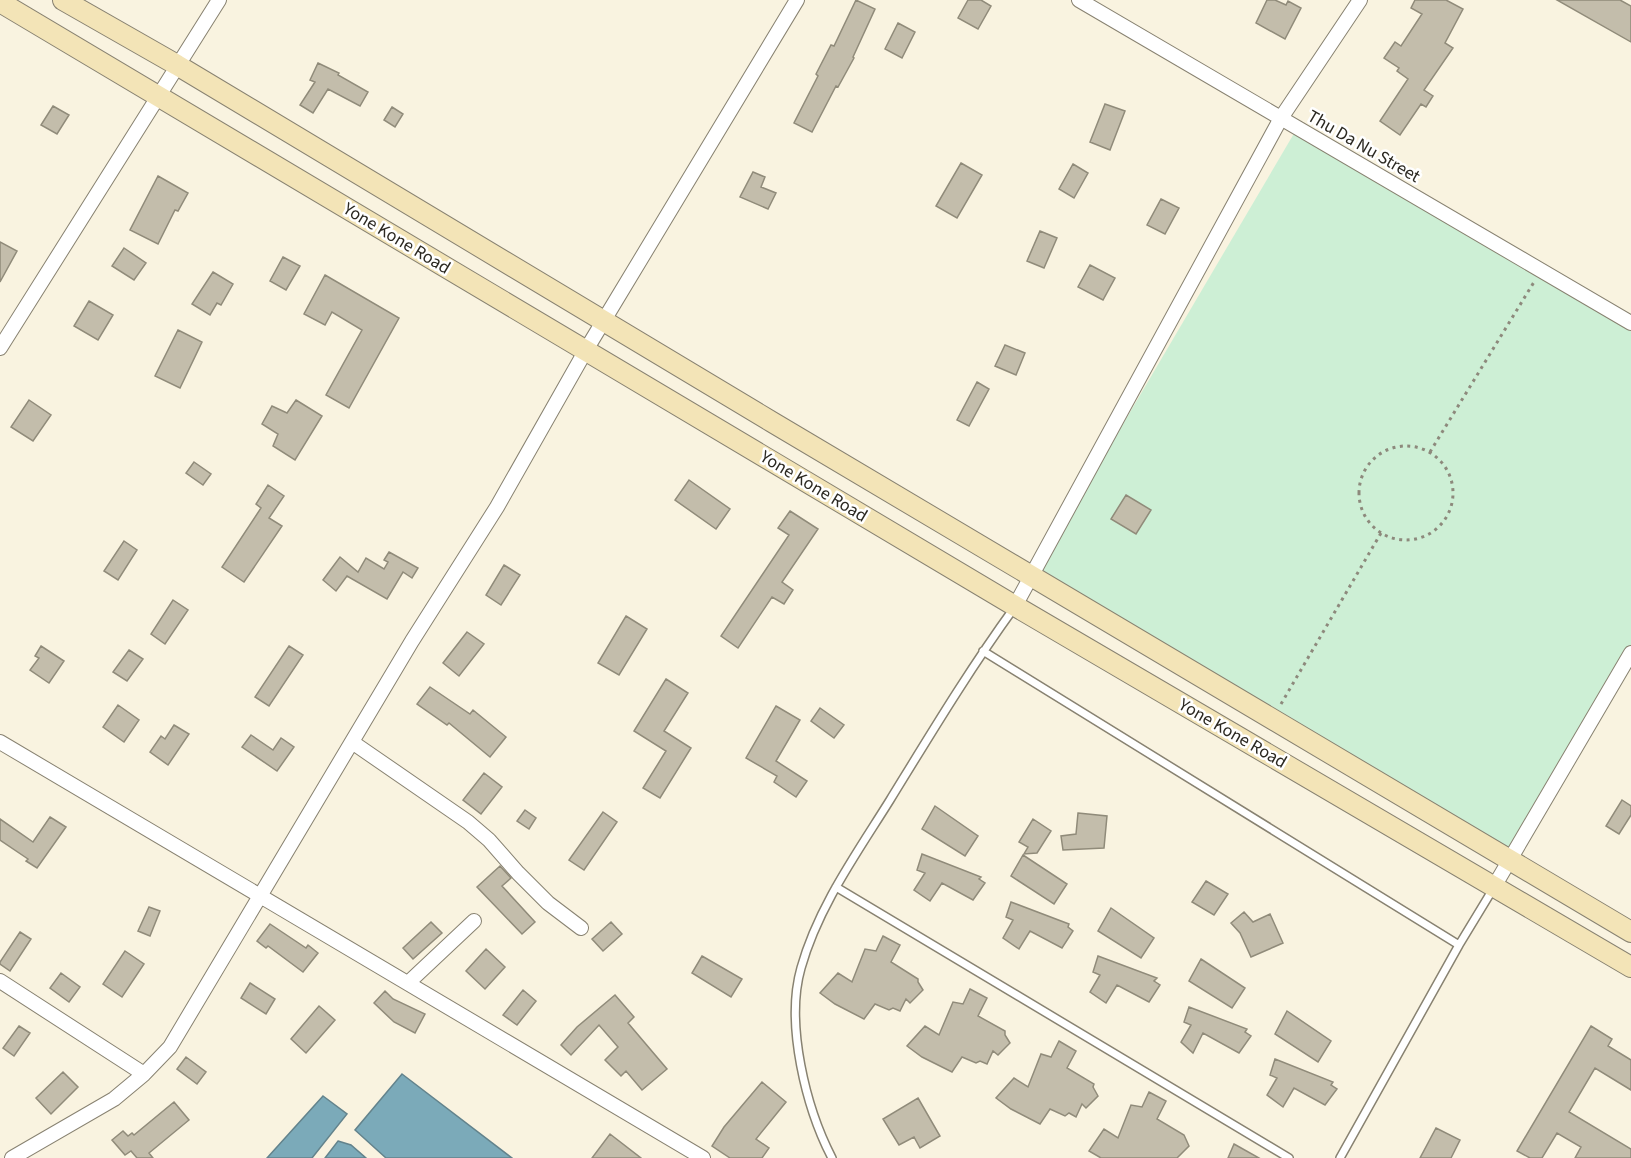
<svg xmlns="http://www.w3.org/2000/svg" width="1631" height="1158" viewBox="0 0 1631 1158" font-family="'Source Sans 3',sans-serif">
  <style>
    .green { fill: #cdefd5 }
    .water { fill: #7baab9; stroke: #63838c; stroke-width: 1.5 }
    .building { fill: #c3bdab; stroke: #908b7a; stroke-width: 1.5 }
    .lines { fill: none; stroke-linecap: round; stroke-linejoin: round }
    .lane-casing { stroke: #888271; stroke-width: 10 }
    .street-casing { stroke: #888271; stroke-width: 16 }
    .secondary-casing { stroke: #888271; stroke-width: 22 }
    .path { stroke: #8d897c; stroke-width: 3; stroke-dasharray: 3 4.5; stroke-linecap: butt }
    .lane { stroke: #fff; stroke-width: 7 }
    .street { stroke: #fff; stroke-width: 14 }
    .secondary { stroke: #f3e4b7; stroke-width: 20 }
    .labels { text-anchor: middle; stroke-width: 5; stroke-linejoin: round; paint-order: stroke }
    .street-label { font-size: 18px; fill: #2c2922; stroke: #fff }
  </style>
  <rect width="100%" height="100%" fill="#f9f3e0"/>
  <path class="green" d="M1299,125l332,198v330l-120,207 -478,-283z"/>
  <path class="water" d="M402,1074l110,84h-126l-31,-28z
    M323,1096l24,18 -35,44h-45z
    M338,1141l13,4 15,13h-41z"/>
  <path class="building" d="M856,0l19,9 -22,48 1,1 -16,29 -2,-1 -24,46 -18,-9 24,-47 -2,-2 15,-29 3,1z
    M968,0h13l10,6 -13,23 -20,-11z
    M1267,0h8l11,5 2,-4 13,7 -16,31 -29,-16z
    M1415,0h31l17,9 -18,34 8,5 -29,42 9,6 -7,11 -5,-3 -21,31 -20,-14 28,-42 -11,-8 2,-3 -15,-10 11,-16 6,4 21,-32 -11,-6z
    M1557,0h63l11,6v36z
    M898,23l17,9 -13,26 -17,-9z
    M318,63l21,10 -1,2 30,17 -8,14 -32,-17 -15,24 -13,-8 15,-23 -5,-2z
    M1105,104l20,7 -15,39 -20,-8z
    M53,106l16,9 -12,19 -16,-9z
    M392,107l11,7 -8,13 -11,-7z
    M961,163l21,12 -25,43 -21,-12z
    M1073,164l15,9 -14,25 -15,-9z
    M753,172l12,5 -4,10 15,6 -8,16 -28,-12z
    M158,176l30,17 -10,18 -3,-1 -17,34 -28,-14z
    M1161,199l18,9 -14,26 -18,-9z
    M1040,231l17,7 -13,30 -17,-7z
    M0,242l17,9 -17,31z
    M124,248l22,15 -12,17 -22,-14z
    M283,257l17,9 -14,24 -16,-9z
    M1090,265l25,13 -12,22 -25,-13z
    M213,272l20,12 -12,21 -4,-2 -7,12 -18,-11z
    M325,275l74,43 -50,90 -23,-13 36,-65 -30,-18 -7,13 -21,-11z
    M89,301l24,14 -15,25 -24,-14z
    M178,330l24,12 -22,46 -25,-12z
    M1005,345l20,8 -9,22 -21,-9z
    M977,382l12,7 -20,37 -12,-6z
    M29,400l22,15 -18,26 -22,-14z
    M296,400l26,16 -27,44 -22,-14 5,-12 -16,-10 10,-18 15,7z
    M194,462l17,12 -8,11 -17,-12z
    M689,480l41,29 -14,20 -41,-29z
    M268,485l16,11 -15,22 13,8 -38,56 -22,-15 39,-59 -5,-4z
    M1126,495l25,15 -15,24 -25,-15z
    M790,511l28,18 -36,53 11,8 -9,14 -12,-7 -34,51 -17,-12 68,-101 -11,-7z
    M124,541l13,9 -19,30 -14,-9z
    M389,552l29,16 -6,10 -9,-6 -16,27 -40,-23 -11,15 -13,-11 17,-23 18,15 8,-14 18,11 4,-7 -4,-2z
    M504,565l16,10 -19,30 -15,-10z
    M173,600l15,10 -23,34 -14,-10z
    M626,616l21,13 -28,46 -21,-12z
    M467,632l17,12 -25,32 -16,-13z
    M41,646l23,15 -15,22 -19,-13 9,-12 -4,-2z
    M289,646l14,9 -34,51 -14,-9z
    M129,650l14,9 -16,22 -14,-9z
    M666,679l22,14 -24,38 27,17 -31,50 -17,-10 23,-37 -32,-20z
    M430,687l40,27 3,-4 33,27 -16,20 -41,-34 -2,2 -30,-21z
    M118,705l21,15 -15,22 -21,-15z
    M776,706l24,14 -24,41 31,20 -11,16 -22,-15 3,-6 -31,-18z
    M820,708l24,17 -10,13 -23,-17z
    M174,725l15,9 -21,31 -18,-13 11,-16 4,3z
    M251,735l22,15 8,-12 13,9 -17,24 -35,-24z
    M484,773l18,14 -21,27 -18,-14z
    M1622,800l9,6v9l-12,19 -13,-8z
    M935,806l43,30 -13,20 -43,-27z
    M525,810l11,8 -7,11 -12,-8z
    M603,812l14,10 -33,48 -15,-10z
    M1078,813l29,3 -3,32 -41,2 -2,-14 15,-2z
    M50,817l16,10 -29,41 -11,-7 2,-2 -28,-19v-21l33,23z
    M1033,819l18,12 -14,22 -13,1 4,-7 -9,-5z
    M922,854l59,23 -2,2 6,4 -12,17 -31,-17 -12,18 -16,-11 11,-17 -8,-3z
    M1023,855l44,29 -13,20 -43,-28z
    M500,866l11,12 -9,8 33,36 -13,12 -45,-47z
    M1206,881l22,13 -14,21 -22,-13z
    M1011,902l58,22 -1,3 5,4 -11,17 -32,-17 -11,18 -16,-11 10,-18 -7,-3z
    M149,907l11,4 -10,25 -12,-5z
    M1111,908l43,30 -13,20 -43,-27z
    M1244,912l9,10 17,-8 13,29 -32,14 -11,-24 -9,-10z
    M431,922l11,11 -29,26 -10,-11z
    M611,922l11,12 -19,17 -11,-12z
    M270,924l36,24 2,-3 10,8 -15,19 -35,-26 -2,2 -9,-7z
    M20,932l11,7 -21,32 -10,-7v-2z
    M883,936l17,9 -9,17 27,17v3l5,8 -13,13 -4,-4 -6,12 -7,-3 -4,2 -14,-6 -11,15 -29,-15 -15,-11 18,-20 14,9 13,-33 11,2z
    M486,949l19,18 -20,22 -19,-18z
    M125,951l19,13 -22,33 -19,-13z
    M702,956l40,23 -11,18 -39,-24z
    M1098,956l59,22 -3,3 6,4 -11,17 -32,-17 -11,18 -16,-11 10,-17 -7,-3z
    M1201,959l44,29 -13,20 -43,-27z
    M61,973l19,14 -11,15 -19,-14z
    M250,983l25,16 -9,15 -25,-16z
    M970,989l17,9 -9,18 27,15v4l5,8 -12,12 -5,-4 -6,13 -7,-3 -4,2 -14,-6 -10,15 -30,-15 -15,-11 18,-20 14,9 14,-33 10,2z
    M523,990l13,11 -19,24 -14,-10z
    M385,991l8,8 32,15 -10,19 -21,-11 -20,-19z
    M615,995l19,22 -6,6 39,46 -25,21 -16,-19 -5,5 -16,-16 13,-13 -19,-22 -28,30 -10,-10 16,-18z
    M319,1006l16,14 -29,33 -15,-14z
    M1189,1007l58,22 -2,3 6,4 -12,17 -36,-20 -10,20 -12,-11 10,-17 -7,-3z
    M1287,1011l44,30 -13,21 -43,-28z
    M19,1026l11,7 -16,23 -11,-8z
    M1591,1026l21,13 -4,7 23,14v30l-36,-22 -26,44 62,37v9h-56l6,-11 -24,-14 -15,25h-12l-13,-7z
    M1059,1041l17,10 -9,17 27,16 -1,3 5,9 -12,12 -4,-4 -6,13 -7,-4 -4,3 -15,-7 -10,15 -29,-15 -15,-11 18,-20 14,9 13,-33 10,3z
    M186,1057l20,15 -9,12 -20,-15z
    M1275,1059l58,23 -2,3 6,4 -12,16 -31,-17 -11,19 -16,-12 10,-17 -7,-3z
    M63,1072l15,15 -27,27 -15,-16z
    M762,1082l24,20 -30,37 13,9 -7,10h-32l-18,-12 12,-19z
    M1149,1092l17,9 -9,18 27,16 5,11 -12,12h-76l-12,-7 15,-22 14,9 13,-33 11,2z
    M918,1098l22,38 -20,12 -6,-11 -15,8 -16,-26z
    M174,1102l15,18 -40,33 4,5h-16l-6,-7 -6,4 -13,-15 11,-9 5,5 4,-3 2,2z
    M1436,1128l24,12 -9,18h-31z
    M610,1134l31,24h-49z
    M1234,1144l25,14h-31z"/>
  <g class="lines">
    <g class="lane-casing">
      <path id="lane" d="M983,651l476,294
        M836,887l453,271
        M832,1158c-26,-50 -47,-134 -31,-190 17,-61 56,-115 89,-168 40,-65 79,-130 124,-192
        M1340,1158l119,-213 34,-56"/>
    </g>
    <g class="street-casing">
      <path id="street" d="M1079,0l552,323
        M0,348l219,-348
        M1015,606l266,-488 79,-118
        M0,742l703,416
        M352,742l116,80 21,18 29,33 30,30 33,25
        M1495,885l136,-232
        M0,981l144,93
        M408,983l66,-62
        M12,1158l102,-59 30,-25 26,-27 242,-406 85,-134 89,-157 211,-350"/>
    </g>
    <g class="secondary-casing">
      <path id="secondary" d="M63,0l114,65 595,357 859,510
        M0,2l1015,604 616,361"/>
    </g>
    <path class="path" d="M1359 493a47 47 0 1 1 94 0a47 47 0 1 1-94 0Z
      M1430,452l104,-170
      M1281,704l100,-171"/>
    <use href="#lane" class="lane"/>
    <use href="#street" class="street"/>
    <use href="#secondary" class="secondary"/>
  </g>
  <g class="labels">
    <g class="street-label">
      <text transform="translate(1364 146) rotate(30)" y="6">Thu Da Nu Street</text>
      <text transform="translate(397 238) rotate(31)" y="6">Yone Kone Road</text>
      <text transform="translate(814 486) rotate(31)" y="6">Yone Kone Road</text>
      <text transform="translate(1233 733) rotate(30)" y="6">Yone Kone Road</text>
    </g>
  </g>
</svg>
